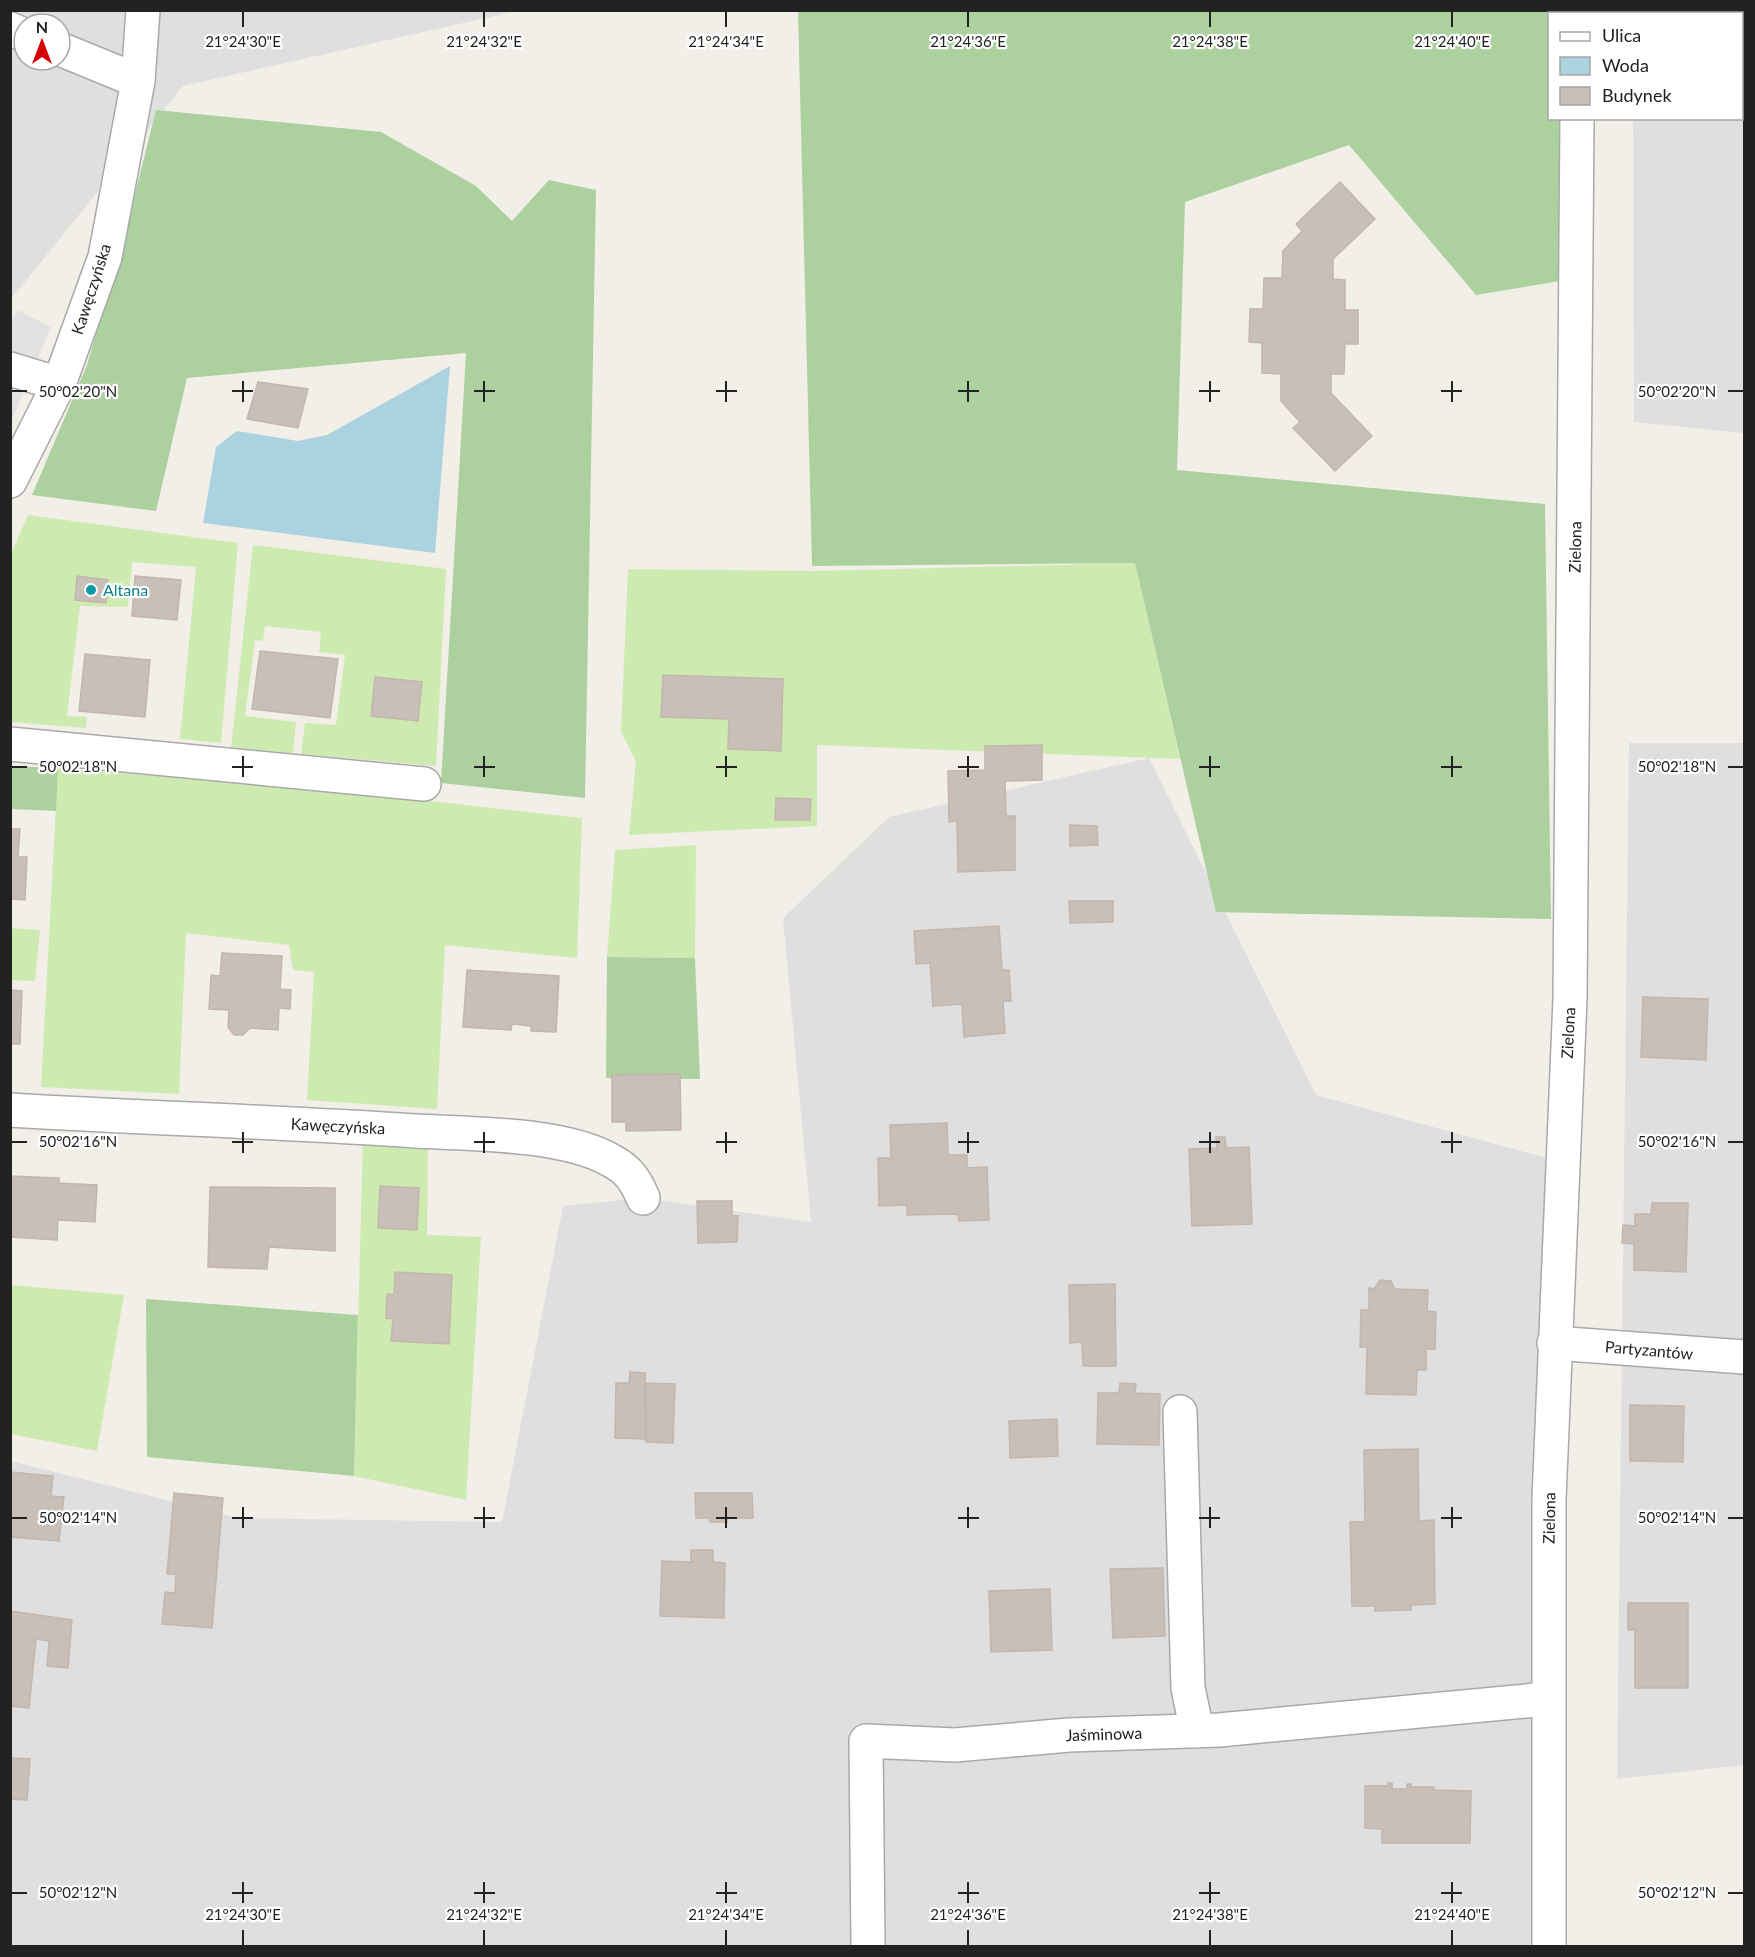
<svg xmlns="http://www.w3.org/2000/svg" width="1755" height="1957" viewBox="0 0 1755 1957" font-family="Lato,sans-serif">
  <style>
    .residential { fill: #e0dfdf; fill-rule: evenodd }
    .grass { fill: #cdebb0 }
    .forest { fill: #add19e }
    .parking { fill: #e2e2e2 }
    .water { fill: #aad3df }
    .building { fill: #c7bfb8; stroke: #c4b6ab; stroke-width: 1.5 }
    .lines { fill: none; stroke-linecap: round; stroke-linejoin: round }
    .minor-casing { stroke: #a9a9a9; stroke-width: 36 }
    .minor { stroke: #fff; stroke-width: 33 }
    .ticks { fill: none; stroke: #222; stroke-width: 2 }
    .culture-dot { fill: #0f9aa8; stroke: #fff; stroke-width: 2 }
    .labels { text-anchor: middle; stroke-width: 4.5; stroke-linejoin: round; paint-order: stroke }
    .street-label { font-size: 16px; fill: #222; stroke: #fff }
    .culture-label { font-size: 16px; fill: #0d838f; stroke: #fff; text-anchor: start }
    .ticks-label { font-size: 15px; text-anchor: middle; fill: #222; stroke: #fff; stroke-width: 4.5; stroke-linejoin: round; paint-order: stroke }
  </style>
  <rect width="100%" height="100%" fill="#f2efe9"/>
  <path class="residential" d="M11,11h506l-334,75 -172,213zM24,24h36v36h-36z
    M1623,11h121v422l-110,-11 -1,-303 109,-1v-104h-119z
    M1629,743h115v1022l-127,14z
    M1149,758l167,337 246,67 -13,784h-1538l-1,-485 228,57 264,4 61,-316 80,-8 168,24 -28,-304 106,-101z"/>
  <path class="grass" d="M28,515l210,28 -17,200 -41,-4 16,-172 -64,-5 -4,45 -48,-1 -13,110 20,1 -1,11 -75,-6v-168z
    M253,545l193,24 -10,197 -135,-12 4,-31 31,2 9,-70 -26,-3 2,-20 -56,-6 -2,15 -8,-1 -10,76 51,6 -3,31 -62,-5z
    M1135,563l45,196 -363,-14v81l-188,9 7,-73 -15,-31 7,-162 188,2z
    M58,768l267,21 257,29 -5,140 -132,-13 -8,164 -130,-9 7,-128 -21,-2 -4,-25 -103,-12 -7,161 -138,-7z
    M696,845l-1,113 -88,-1 8,-107z
    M10,928l30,2 -5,51 -24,-1z
    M363,1137l65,5 -1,93 54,2 -15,263 -112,-24z
    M11,1285l113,10 -27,156 -86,-17z"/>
  <path class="forest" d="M798,11h759v2l-7,1v104l11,1 -1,162 -84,14 -127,-150 -164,57 -8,268 368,34 6,415 -335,-7 -81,-349 -323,3z
    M156,110l225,22 95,54 36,35 37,-41 47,10 -11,608 -144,-15 25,-430 -279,25 -31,133 -124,-16 55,-130 34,-115z
    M11,766l47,2 -2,43 -45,-2z
    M607,957l88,1 5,121 -94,-1z
    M146,1299l212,16 -4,161 -207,-19z"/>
  <path class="parking" d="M18,310l33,17 -40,95v-103z"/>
  <path class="water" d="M450,366l-15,187 -232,-30 13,-76 21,-16 61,10 29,-6z"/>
  <path class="building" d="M1340,182l35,37 -42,40v20l12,1v30h13v34h-13l-1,30h-13v19l41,43 -37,35 -42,-43 7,-6 -19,-21v-27l-19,-1v-30l-13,-1 1,-33h13l1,-31h18l1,-27 19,-20 -6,-7z
    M258,382l50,7 -10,39 -51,-9z
    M77,576l31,4 -2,23 -31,-3z
    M135,576l46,4 -4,40 -45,-4z
    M260,651l78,8 -8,59 -78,-9z
    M85,654l65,6 -5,57 -66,-6z
    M663,675l120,4 -2,72 -53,-2 1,-30 -68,-2z
    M375,677l47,5 -4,39 -47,-5z
    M1042,745v35l-37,1 1,35h9v54l-57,2 -1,-51 -8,1 -1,-51 37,-1v-24z
    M776,798l35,1 -1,21h-35z
    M1070,825l27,1 1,19 -28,1z
    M10,829h10l-2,28h9l-2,43 -15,-1z
    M1069,901h44v21l-43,1z
    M999,926l3,44h7l2,31h-8l2,32 -41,4 -2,-33 -29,2 -3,-43 -14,1 -2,-33z
    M222,953l60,3 -2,33 11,1 -1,19 -11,-1 -1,22 -28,-2 -7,7h-9l-6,-8 1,-17 -20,-1 2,-34 9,1z
    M467,970l92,6 -3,56 -25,-1v-5l-19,-2 -1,6 -48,-3z
    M10,990l12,1 -2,53h-10z
    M1643,997l65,2 -2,61 -65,-3z
    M680,1074l1,56 -55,1v-9h-14v-47z
    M947,1123l1,32h19v13l20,-1 2,53 -30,1 -1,-7 -51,1v-10l-28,1 -1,-48h13l-1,-33z
    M1216,1137h9l1,11 23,-1 3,77 -60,2 -3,-77 28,-1z
    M10,1176l49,2v5l38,2 -2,37 -37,-2 -1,20 -47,-3z
    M380,1186l39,2 -2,42 -39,-2z
    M210,1187l125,1v63l-66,-4 -2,22 -59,-2z
    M697,1201h35v15h6l-1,26 -39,1z
    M1652,1203h36l-2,69 -52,-2v-26l-12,-1 1,-18 12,1v-12h16z
    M395,1272l57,3 -3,69 -58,-3 2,-22 -7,-1 1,-24 7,1z
    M1380,1280l11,1 4,8 33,1 -1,21 9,1 -1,37h-9v21h-9l-1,25 -50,-1 1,-47h-7l1,-37h8v-22l5,1z
    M1115,1284l1,82h-33l-1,-24 -12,1 -1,-58z
    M630,1372l15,1 1,66 -31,-1 1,-55h13z
    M645,1383l30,1 -2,59 -27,-1z
    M1120,1383l16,1 -1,9 25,1 -1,51 -62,-1 1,-51h21z
    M1630,1405l54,1 -1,56 -53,-1z
    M1057,1419l1,37 -48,2 -1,-37z
    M1418,1449l1,72 15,-1 1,84 -24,1v5l-36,1v-5h-23l-2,-84h15l-1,-72z
    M10,1472l43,4 -2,20 13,1 -5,44 -49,-4z
    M174,1493l49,5 -11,130 -50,-4 3,-32 10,1 1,-19h-9z
    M695,1493h57l1,25h-26v4h-17v-4h-14z
    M691,1550h22v12l12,1 -1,55 -64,-2 2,-55 29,1z
    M1163,1568l2,68 -52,2 -3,-69z
    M1050,1589l2,61 -61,2 -2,-61z
    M1628,1603h60v85h-53v-58h-7z
    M10,1611l62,9 -4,48 -21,-2 2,-25 -13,-2 -7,69 -19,-2z
    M10,1758l20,1 -3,41 -17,-1z
    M1388,1783h4v6h15v-5h4v3h23v3l37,1 -1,52h-88v-14l-17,-1v-42h23z"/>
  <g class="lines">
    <g class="minor-casing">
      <path id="minor" d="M1569,10v4
        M10,29l14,6
        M60,49l78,32
        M10,369l49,15
        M10,481l49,-97 46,-127 33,-176 5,-71
        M10,744l414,40
        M10,1110c135,8 271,12 405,21 57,3 149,2 197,30 17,9 24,20 31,37
        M1554,1343l190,14
        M1180,1412l8,276 9,43
        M868,1946l-2,-205 89,4 114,-10 150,-5 328,-31
        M1549,1946v-446l21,-501 7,-881"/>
    </g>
    <use href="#minor" class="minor"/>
  </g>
  <path class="ticks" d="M243,12v15M484,12v15M726,12v15M968,12v15M1210,12v15M1452,12v15M243,381v21M484,381v21M726,381v21M968,381v21M1210,381v21M1452,381v21M12,391h15M232,391h21M474,391h21M716,391h21M958,391h21M1199,391h21M1441,391h21M1728,391h15M243,756v21M484,756v21M726,756v21M968,756v21M1210,756v21M1452,756v21M12,767h15M232,767h21M474,767h21M716,767h21M958,767h21M1199,767h21M1441,767h21M1728,767h15M243,1132v21M484,1132v21M726,1132v21M968,1132v21M1210,1132v21M1452,1132v21M12,1142h15M232,1142h21M474,1142h21M716,1142h21M958,1142h21M1199,1142h21M1441,1142h21M1728,1142h15M243,1507v21M484,1507v21M726,1507v21M968,1507v21M1210,1507v21M1452,1507v21M12,1518h15M232,1518h21M474,1518h21M716,1518h21M958,1518h21M1199,1518h21M1441,1518h21M1728,1518h15M243,1882v21M484,1882v21M726,1882v21M968,1882v21M1210,1882v21M1452,1882v21M12,1893h15M232,1893h21M474,1893h21M716,1893h21M958,1893h21M1199,1893h21M1441,1893h21M1728,1893h15M243,1930v15M484,1930v15M726,1930v15M968,1930v15M1210,1930v15M1452,1930v15"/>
  <circle class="culture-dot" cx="91" cy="590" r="6"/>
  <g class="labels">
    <g class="street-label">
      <text transform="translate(91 289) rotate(-72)" y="6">Kawęczyńska</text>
      <text transform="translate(1575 547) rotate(-89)" y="6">Zielona</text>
      <text transform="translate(1568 1033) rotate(-87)" y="6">Zielona</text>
      <text transform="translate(338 1126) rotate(3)" y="6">Kawęczyńska</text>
      <text transform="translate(1649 1350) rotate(5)" y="6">Partyzantów</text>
      <text transform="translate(1549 1518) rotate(-89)" y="6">Zielona</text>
      <text transform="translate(1104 1734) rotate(-2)" y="6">Jaśminowa</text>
    </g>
    <g class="culture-label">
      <text x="103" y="596">Altana</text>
    </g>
  </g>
  <g class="ticks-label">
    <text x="243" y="47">21°24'30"E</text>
    <text x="484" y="47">21°24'32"E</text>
    <text x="726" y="47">21°24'34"E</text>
    <text x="968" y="47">21°24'36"E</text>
    <text x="1210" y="47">21°24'38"E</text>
    <text x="1452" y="47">21°24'40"E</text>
    <text x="78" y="397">50°02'20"N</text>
    <text x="1677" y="397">50°02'20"N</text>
    <text x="78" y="772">50°02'18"N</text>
    <text x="1677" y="772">50°02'18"N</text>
    <text x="78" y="1147">50°02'16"N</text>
    <text x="1677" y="1147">50°02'16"N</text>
    <text x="78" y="1523">50°02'14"N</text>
    <text x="1677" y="1523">50°02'14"N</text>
    <text x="78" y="1898">50°02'12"N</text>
    <text x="1677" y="1898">50°02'12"N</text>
    <text x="243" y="1920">21°24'30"E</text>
    <text x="484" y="1920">21°24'32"E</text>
    <text x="726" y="1920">21°24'34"E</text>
    <text x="968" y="1920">21°24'36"E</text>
    <text x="1210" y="1920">21°24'38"E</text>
    <text x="1452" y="1920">21°24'40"E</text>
  </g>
  <rect width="1755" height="1957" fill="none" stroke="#222222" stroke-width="24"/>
  <rect x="1548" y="12" width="195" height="108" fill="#ffffff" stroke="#a7a7a7" stroke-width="1.5"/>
  <rect x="1560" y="32" width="30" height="9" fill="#ffffff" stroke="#a7a7a7" stroke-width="1.5"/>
  <text x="1602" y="42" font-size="18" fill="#222222">Ulica</text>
  <rect x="1560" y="57" width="30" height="18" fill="#aad3df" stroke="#a7a7a7" stroke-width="1.5"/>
  <text x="1602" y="72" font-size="18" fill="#222222">Woda</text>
  <rect x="1560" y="87" width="30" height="18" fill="#c7bfb8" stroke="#a7a7a7" stroke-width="1.5"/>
  <text x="1602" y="102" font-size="18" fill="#222222">Budynek</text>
  <g transform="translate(42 42)"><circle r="28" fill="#ffffff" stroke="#a7a7a7" stroke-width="1.5"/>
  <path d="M0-4.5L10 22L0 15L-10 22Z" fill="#d40000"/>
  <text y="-9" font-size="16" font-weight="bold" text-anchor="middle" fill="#222222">N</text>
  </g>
</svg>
